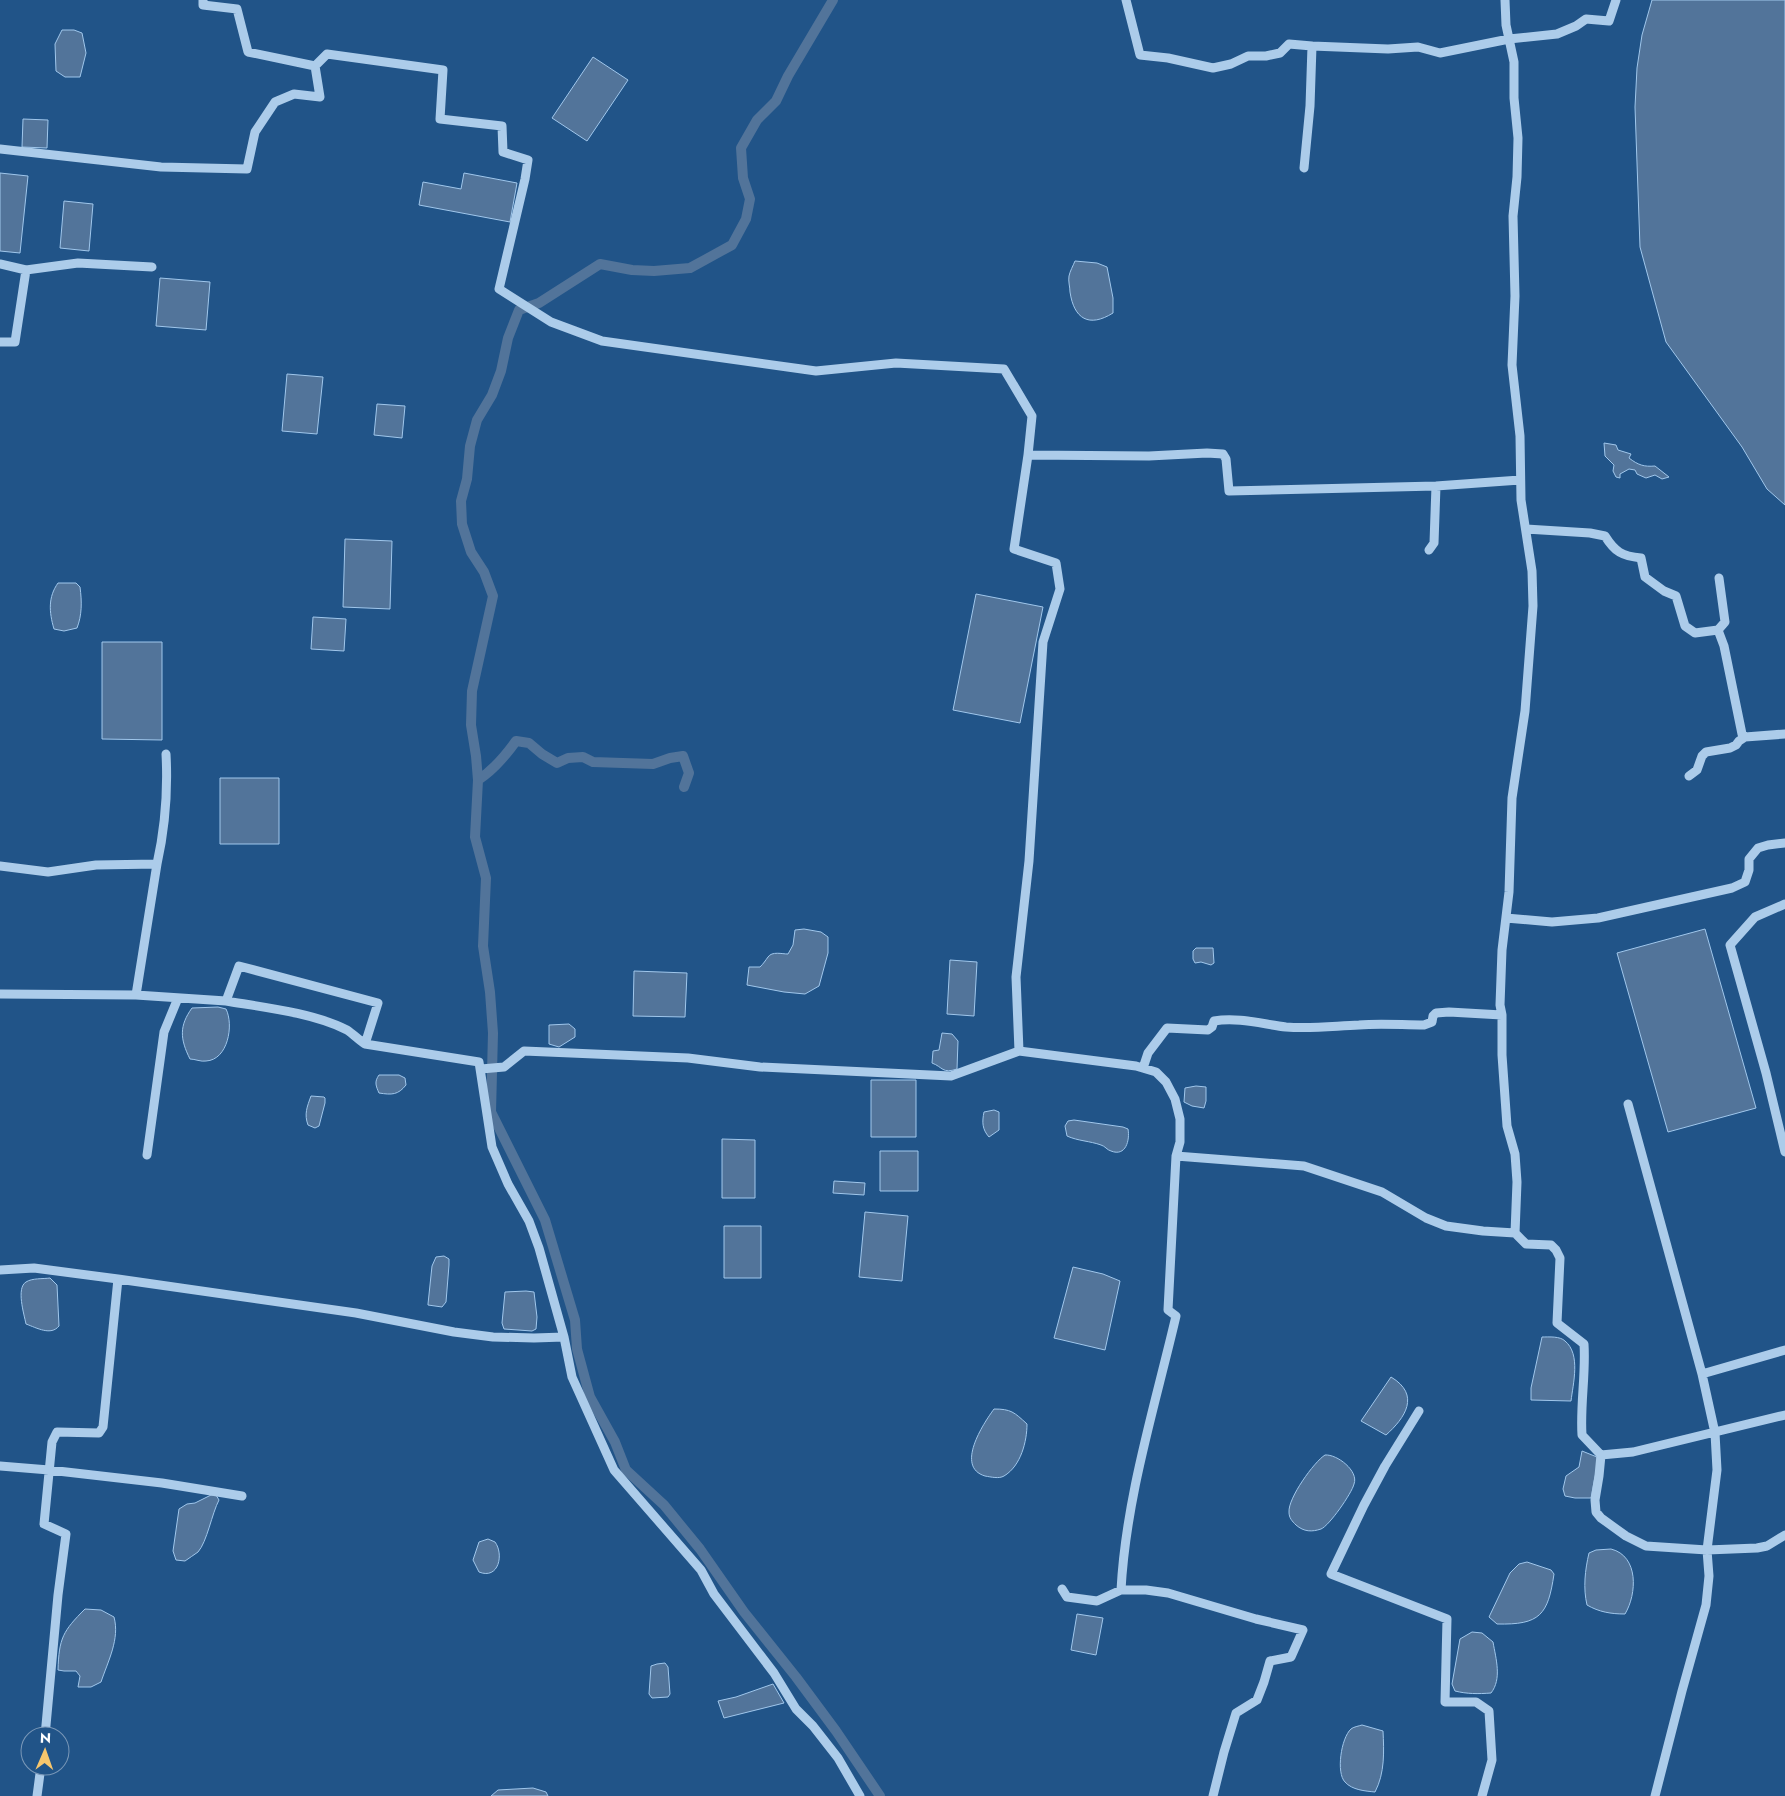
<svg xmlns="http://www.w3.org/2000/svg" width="1785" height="1796" viewBox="0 0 1785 1796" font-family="Jost,sans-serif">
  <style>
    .water { fill: #52749a; stroke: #a0c7ec }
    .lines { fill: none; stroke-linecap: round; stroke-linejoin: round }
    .canal { stroke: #52749a; stroke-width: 10 }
    .minor { stroke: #acccea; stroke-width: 9 }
  </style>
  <rect width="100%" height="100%" fill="#215488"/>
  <path class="water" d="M1652,0h133v505l-18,-16 -25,-42 -76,-105 -26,-95 -5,-140 2,-39 5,-33z
    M62,30h12l8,3 4,20 -6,24h-15l-9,-6 -1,-27z
    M593,57l35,23 -41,61 -35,-23z
    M23,119l25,1 -1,28 -25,-1z
    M0,173l28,3 -8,77 -20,-2z
    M464,173l53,10 -7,39 -91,-17 4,-23 38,7z
    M64,201l29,3 -4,47 -29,-3z
    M1075,261l22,2 10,4 6,31v15c-24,15 -39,6 -43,-21 0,-5 -2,-11 -1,-16 1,-5 4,-10 6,-15z
    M160,278l50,4 -4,48 -50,-4z
    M287,374l36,3 -6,57 -35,-3z
    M377,404l28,2 -3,32 -28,-3z
    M1604,443l12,2 2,5 13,4 -2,4c9,7 15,9 26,8l14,11 -7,2 -7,-4 -9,3 -9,-4 -2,-4 -6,-1 -9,5v4l-4,-1 -3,-6 1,-6 -9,-9z
    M345,539l47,2 -2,68 -47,-2z
    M58,583h18l4,4c2,15 2,28 -3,41l-13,3 -10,-2c-5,-17 -6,-32 4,-46z
    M976,594l67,13 -23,116 -67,-13z
    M313,617l33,2 -2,32 -33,-2z
    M102,642h60v98l-60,-1z
    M220,778h59v66h-59z
    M804,929l17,3 7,5v16l-9,33 -14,8 -21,-2 -37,-7 2,-18h11c4,-4 5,-6 8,-10 4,-6 14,-3 20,-3l5,-9 2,-15z
    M1705,929l51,179 -88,24 -51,-179z
    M1196,948h17l1,15 -3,2 -10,-3 -6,1 -2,-4v-8z
    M950,960l27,2 -3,54 -27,-2z
    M634,971l53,2 -2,44 -52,-1z
    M218,1007l8,2c8,16 2,51 -20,52 -5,1 -11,-2 -16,-2 -10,-20 -11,-33 2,-51z
    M569,1024l6,5v8l-16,10 -10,-3v-19z
    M942,1033l10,1 6,7 -1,28c-15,5 -14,-2 -25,-6l1,-12 6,-1z
    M379,1075h20l6,3 1,7c-8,10 -14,10 -27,8 -3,-7 -5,-11 0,-18z
    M871,1080h45v57h-45z
    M1196,1086l10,1v14l-2,7 -12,-2 -8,-4 1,-14z
    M311,1096l13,1 1,1v5l-6,23 -4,2 -7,-3c-4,-11 -1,-18 3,-29z
    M994,1110l5,2v18l-10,7c-7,-8 -7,-15 -5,-25z
    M1074,1120l49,7 5,2c2,11 -2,28 -17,22 -4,-1 -6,-5 -10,-6 -11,-4 -23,-4 -34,-9l-2,-10 3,-5z
    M722,1139l33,1v58h-33z
    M880,1151h38v40h-38z
    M834,1181l31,2 -1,12 -31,-2z
    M865,1212l43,4 -6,65 -43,-4z
    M724,1226h37v52h-37z
    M444,1256l5,3v6l-3,37 -4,5 -14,-2v-1l4,-38 4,-9z
    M1073,1267l30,7 17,7 -15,69 -51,-12z
    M50,1278l7,7 2,41c-8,10 -22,2 -33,-2 -2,-10 -10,-36 0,-42 6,-4 17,-3 24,-4z
    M526,1291l8,1 3,25 -1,12 -4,2 -28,-2 -2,-6 3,-31z
    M1542,1337c7,0 18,-1 23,4 16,13 8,43 6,60l-40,-1v-12z
    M1391,1377c30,18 14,41 -5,58l-25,-14z
    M994,1409c17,0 20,3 33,15 0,17 -6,42 -23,52 -5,3 -13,1 -19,0 -30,-9 -2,-52 9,-67z
    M1582,1451l15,6 1,4 -7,37h-16l-10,-2 -2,-7 3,-13 13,-9z
    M1325,1455c12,-1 34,16 29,29 -2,9 -25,42 -33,45 -9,3 -17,3 -25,-4 -4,-4 -7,-7 -7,-13 -1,-14 25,-50 36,-57z
    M211,1495h5l3,5c-7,13 -12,42 -21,52 -4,3 -9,6 -13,9l-9,-1 -3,-9 6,-42 8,-5 8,-1z
    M488,1539l7,3c9,12 4,38 -16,30l-6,-12 6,-18z
    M1611,1549c28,7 26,45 14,65 -14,0 -26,-2 -38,-9 -4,-17 -2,-35 2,-52l7,-3z
    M1527,1562l24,8 3,4c-6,41 -14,51 -57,50l-8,-7 21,-44 9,-9z
    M85,1609l16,1 13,7c6,22 -6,44 -13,65l-10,5h-13l2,-11 -4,-5h-12l-6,-1c1,-32 5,-39 27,-61z
    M1077,1614l26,4 -7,37 -25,-5z
    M1472,1632l10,1 11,9c3,17 9,37 -2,51 -13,1 -24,1 -36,-2l-3,-7 8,-45z
    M665,1663l3,4 2,27 -2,3 -16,1 -3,-4 2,-28 6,-2z
    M773,1684l11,19 -60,15 -6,-17 18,-4z
    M1362,1725l21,6c1,20 2,42 -8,61 -10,-1 -23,-2 -30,-10 -9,-9 -4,-44 6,-53 2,-2 8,-3 11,-4z
    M533,1788l13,4 2,4h-57l7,-6z"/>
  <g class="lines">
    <path class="canal" d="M833,0l-45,76 -12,25 -19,19 -16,28 2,30 7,21 -4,20 -14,26 -42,23 -36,3 -22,-1 -32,-6 -61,39 -20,7 -11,28 -7,33 -9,24 -15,25 -7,26 -3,33 -6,22 1,23 9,28 13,20 9,24 -21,95 -1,34 5,31 2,24 -3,57 11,41 -3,68 7,46 3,41 -2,79 54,108 30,100 2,29 13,48 25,45 11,28 38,35 36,44 44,63 52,65 40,54 44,65
      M478,780c14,-9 28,-25 38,-39l13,2 13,11 15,9 11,-5 15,-1 10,5 60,2 17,-6 13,-2 6,17 -5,14"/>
    <path class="minor" d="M203,0v5l34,4 11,43 67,14 12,-12 116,16 -3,49 62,7 1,26 25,8 -3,19 -26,110 52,33 51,19 214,30 80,-8 108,6 28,47 -4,39 121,1 58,-3 16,1 3,5 3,32 207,-5 84,-6
      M1126,0l14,55 28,3 45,10 18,-4 17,-8h18l14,-3 9,-9 23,2
      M1505,0l1,25 8,37v36l4,40 -1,39 -4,39 2,80 -3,69 8,71 1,64 11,71 1,35 -8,105 -13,87 -3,94 -7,58 -2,55 2,10v40l5,71 8,28 2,28 -2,51 11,11 25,1 5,5 4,8 -3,65 27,21c2,30 -4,61 -2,91l19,20 -2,21 -4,24 1,12 5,6 25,18 20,10 61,4 50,-2 10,-2 18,-11
      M0,149l161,18 86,2 8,-37 20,-30 19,-8 26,3 -5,-31
      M1304,168l6,-62 2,-60 76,3 30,-2 22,6 69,-14 48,-5 19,-8 10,-7 23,2 7,-21
      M0,264l26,6 -11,72h-15
      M26,270l52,-7 74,4
      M1028,455l-14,94 42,14 4,26 -17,53 -14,219 -13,116 3,74 117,15 20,6 10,10 9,17 5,20v23l-4,14 -8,154 8,6c-21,90 -50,181 -55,274
      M1526,529l64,4 15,3c10,16 17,20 36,22l4,19 19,14 12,5 9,30 10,7 23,-3 7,-8 -6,-44
      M1429,550l5,-7 2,-57
      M1718,630l6,16 18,88 3,3 40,-3
      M1689,776l8,-6 5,-14 4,-4 24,-4 6,-3 3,-4 6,-4
      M157,864l-21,131 90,6 13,-35 139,37 -13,41 114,18 13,85 16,37 21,37 10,27 25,89 8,40 42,93 87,100 13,24 60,79 22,36 17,17 25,32 22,38
      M0,866l48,6 48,-7 61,-1c8,-36 11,-73 9,-110
      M1785,904l-30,13 -25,28 36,128 19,79
      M1506,918l46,4 46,-4 134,-30 13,-6 4,-12v-11l9,-11 10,-3 17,-2
      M0,994l136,1
      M226,1001c36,6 88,12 121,29 6,4 12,10 18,14
      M1143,1068l5,-15 19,-25 41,2 4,-3 2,-6c24,-4 48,3 72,6 25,2 48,-1 73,-2 21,-2 43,0 65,0l8,-3 1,-6 3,-3 13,-1 53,3
      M481,1069l23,-2 20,-16 164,7 72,9 191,9 68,-25
      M1628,1104l74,270
      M147,1155l17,-123 14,-34
      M1176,1156l128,10 78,26 44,26 20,8 37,5 32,2
      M0,1270l34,-2 84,11
      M1419,1411l-34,55 -21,39 -33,69 116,45 -2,83h31l13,9 3,49 -10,36
      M1601,1455l32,-3 152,-37
      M0,1466l49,4 113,13 80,13
      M1062,1589l5,8 30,4 24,-11h25l22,3 88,26 47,11 -12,27 -21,4 -6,21 -7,18 -21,13 -12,39 -11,44
      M45,1736l13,-141 8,-61 -22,-10 8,-82 5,-10 42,1 4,-6 15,-148 238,34 98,19 39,5 41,1 30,-1
      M37,1796l4,-30
      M1655,1796l27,-105 24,-86 3,-29 -2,-26 10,-80 -2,-37 -13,-59 83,-24"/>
  </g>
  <g transform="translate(45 1751) rotate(2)"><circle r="24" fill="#215488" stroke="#7a98b8"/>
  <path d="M0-4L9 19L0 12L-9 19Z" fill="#f7c76d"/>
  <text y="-8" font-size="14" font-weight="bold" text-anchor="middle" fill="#ffffff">N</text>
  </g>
</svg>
